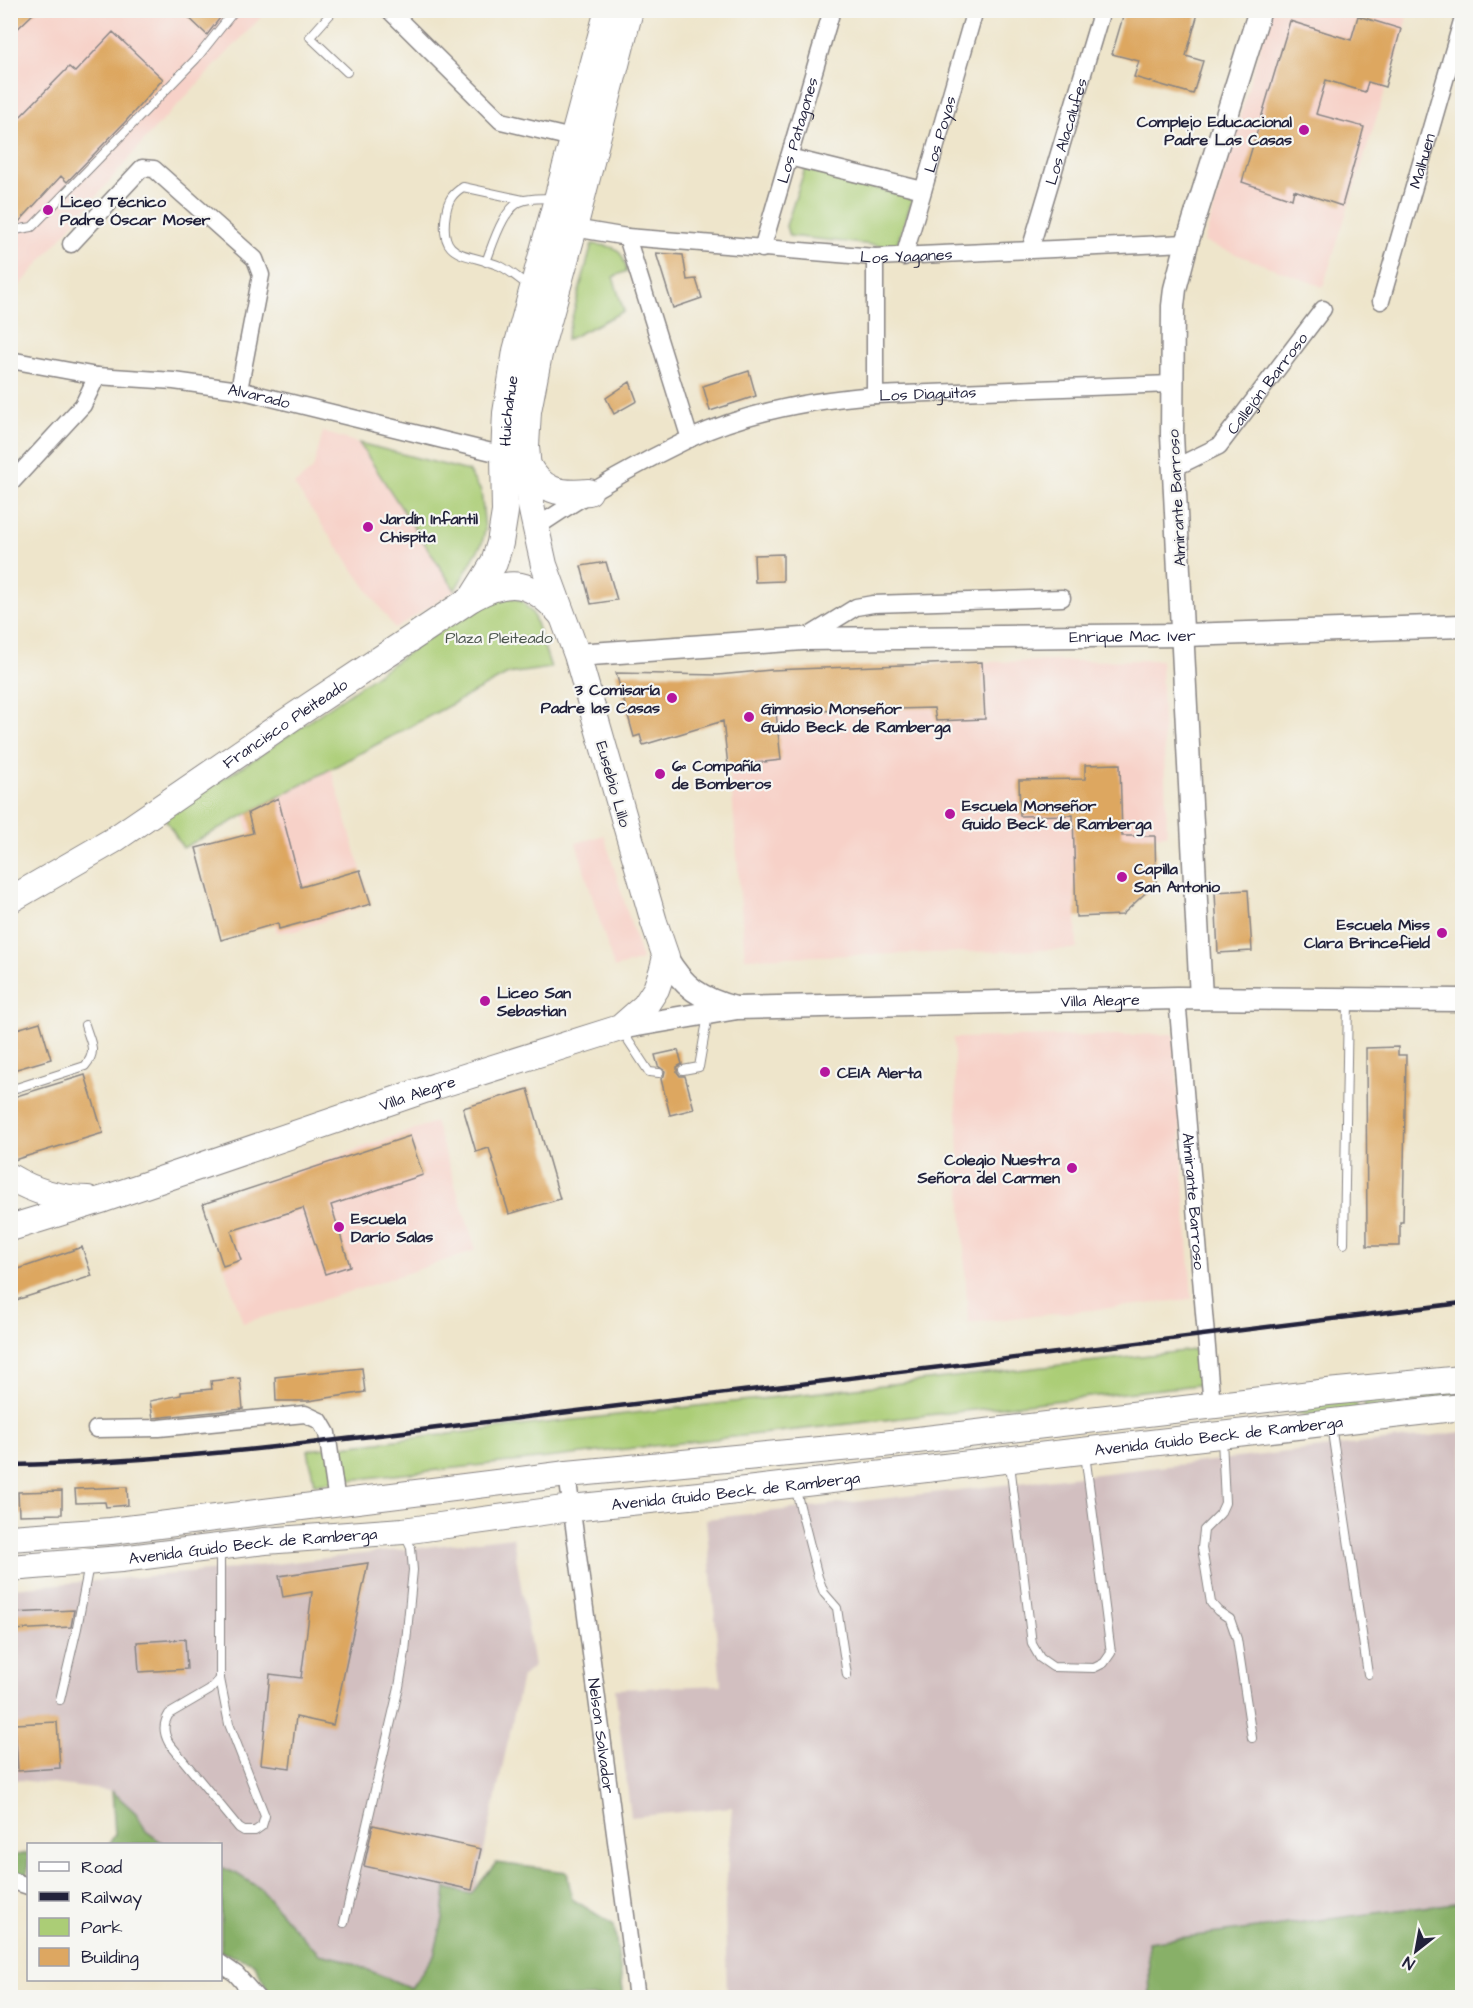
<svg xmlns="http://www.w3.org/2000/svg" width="1473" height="2008" viewBox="0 0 1473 2008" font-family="'Architects Daughter',sans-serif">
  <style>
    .built { fill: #f7d1c8 }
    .industrial { fill: #d2bfc0 }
    .green { fill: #abcd76; stroke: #667858; stroke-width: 1.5 }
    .forest { fill: #88b067; stroke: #556951; stroke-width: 1.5 }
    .building { fill: #dda761 }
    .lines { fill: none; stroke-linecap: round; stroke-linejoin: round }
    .lane-casing { stroke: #888483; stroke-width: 10 }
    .street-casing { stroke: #888483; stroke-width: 19 }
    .secondary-casing { stroke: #888483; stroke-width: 25 }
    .primary-casing { stroke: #888483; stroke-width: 28 }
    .lane { stroke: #fff; stroke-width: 8 }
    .street { stroke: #fff; stroke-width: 16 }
    .secondary { stroke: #fff; stroke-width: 22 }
    .primary { stroke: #fff; stroke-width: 26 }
    .rail { stroke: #22223b; stroke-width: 4.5 }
    .poi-dot { fill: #b5179e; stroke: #f6f6f2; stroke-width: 2 }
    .labels { text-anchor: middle; stroke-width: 4.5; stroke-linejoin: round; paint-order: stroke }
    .poi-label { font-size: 16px; font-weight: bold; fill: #22223b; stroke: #f6f6f2; text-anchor: start }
    .street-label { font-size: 16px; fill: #22223b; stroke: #f6f6f2 }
    .park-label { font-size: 16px; fill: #4b554d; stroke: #f6f6f2 }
  </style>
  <rect width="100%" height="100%" fill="#f6f6f2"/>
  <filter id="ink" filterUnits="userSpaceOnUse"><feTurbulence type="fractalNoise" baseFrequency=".0167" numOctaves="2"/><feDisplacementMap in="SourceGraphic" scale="12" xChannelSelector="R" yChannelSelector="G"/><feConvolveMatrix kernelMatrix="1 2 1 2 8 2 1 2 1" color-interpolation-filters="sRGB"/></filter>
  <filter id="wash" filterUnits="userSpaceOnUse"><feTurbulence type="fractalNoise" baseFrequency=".008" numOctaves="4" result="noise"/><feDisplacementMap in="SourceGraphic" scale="24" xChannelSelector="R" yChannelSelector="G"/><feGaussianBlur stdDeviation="1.35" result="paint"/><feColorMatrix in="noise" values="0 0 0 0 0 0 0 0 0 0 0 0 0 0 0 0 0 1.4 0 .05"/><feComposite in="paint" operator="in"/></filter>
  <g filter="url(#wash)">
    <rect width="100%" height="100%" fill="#eee5cb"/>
    <path class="built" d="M10,11h257l-117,123 -132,154 -8,-2z
      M1270,11h113l25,7 -85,269 -119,-45z
      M323,432l35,11 97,147 -60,39 -101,-144 19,-16z
      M1161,660l6,175 -93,3 3,111 -332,9 -13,-165 -14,-118 53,-5 211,-8z
      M331,769l40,135 -75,27 -19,1 -33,-117z
      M604,835l38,125 -28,8 -38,-125z
      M1174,1034l18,265 -224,24 -15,-285z
      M435,1122l41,128 -117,39 -116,34 -40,-119z"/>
    <path class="industrial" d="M1462,1432v470l-314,40 2,55h-423l-2,-93 7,-97 -101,10 -16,-128 106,-4 -15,-166z
      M513,1537l21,129 -12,11 -70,320h-82l-51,-43 -33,-35 -25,-30 -24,-15 -16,-7 -1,-23h-56l-4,-1 -14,-12 -9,-17 -25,-23 -101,-12v-191l210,-18z"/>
    <path class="green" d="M805,169l108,29 -16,45 -5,4 -103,-11 -3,-10z
      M592,244c24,3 29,2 35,27l-14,6 11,34 -58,29z
      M359,443l109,28 13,20 4,39 -3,13 -27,47z
      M507,597l14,3 12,14 18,54 -43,6 -325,174 -19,-31 92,-59 224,-155z
      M1202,1349l3,35 -891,100 -6,-34z
      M1462,1389v8l-97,12 -1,-10z
      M1356,1400l1,10 -49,5 -23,-5 -47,5z"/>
    <path class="forest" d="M112,1791l25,23 9,17 18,13h-55l6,-10z
      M28,1853v24l-14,-7 -3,-14z
      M496,1863l71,9 5,27 42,26 10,72h-353l-17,-34 -33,-11v-85l16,7 24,15 25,30 33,35 23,5 69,29 23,-33 9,-36 3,-31 25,6z
      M1462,1902v95h-312l-2,-55z"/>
    <g id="blocks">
      <path class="building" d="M10,10h27l-27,26z
        M181,10h45l-19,25z
        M1125,10h74l-13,46 17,5 -10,33 -59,-17 5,-16 -27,-7z
        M1358,16l43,13 -16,58 -17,-5 -3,10 -39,-12 -10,34 48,13 -22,79 -48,-16 -2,9 -50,-17 48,-161 61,19z
        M113,32l50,47 -37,42 -59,61 -6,-6 -43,47 -8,-6v-90l59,-60 6,5z
        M656,253l27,2 4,25 9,-1 6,19 -29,10z
        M749,371l7,25 -46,15 -7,-25z
        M630,382l7,19 -23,13 -8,-16z
        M783,554v27l-28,1 -1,-27z
        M606,562l11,38 -26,4 -10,-38z
        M982,662l3,57 -49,2 -2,-13 -158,4 5,48 -53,6 -5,-45 -80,24 -3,-10 -6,2 -18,-64 102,2 53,-5z
        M1120,764l2,72h33l1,47 -34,32 -46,2 -3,-102 -53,1 -1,-36 66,-1v-14z
        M278,798l23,89 59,-17 11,34 -92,25 -1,-6 -57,17 -25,-92 57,-15 -5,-20z
        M1248,890l4,61 -34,2 -3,-61z
        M40,1022l11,37 -41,12v-40z
        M1398,1047v8h8l-3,167h-3v24h-33l-1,-198z
        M678,1050l4,14 -5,3v5l3,4h5l9,33 -24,6 -9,-36 3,-3 1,-5 -7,-5 -3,-11z
        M85,1075l18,58 -89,27 -4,-12v-50z
        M528,1089l32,110 -51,15 -20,-66 -13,4 -13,-44z
        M410,1136l13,39 -92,30 19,61 -25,8 -22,-66 -72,23 10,29 -18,6 -20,-62z
        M82,1247l10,29 -82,26v-30z
        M362,1368l3,24 -57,9h-32l-1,-24z
        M240,1378l3,31 -90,9 -3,-17 31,-6v-3l31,-3 -1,-8z
        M127,1487l1,18 -22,2 -1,-5 -29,1 -1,-14z
        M62,1491v23l-43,1 -1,-23z
        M368,1563l-35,162 -37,-8 -6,51 -29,-4 9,-90 31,4 11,-86 -29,5 -4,-21z
        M74,1610l-3,17 -59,3v-17z
        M185,1639l2,30 -48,3 -2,-30z
        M57,1722l3,46 -42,3 -3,-47z
        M373,1825l108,24 -9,41 -108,-24z"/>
    </g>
  </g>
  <g filter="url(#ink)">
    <use href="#blocks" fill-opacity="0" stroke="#888483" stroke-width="1.5"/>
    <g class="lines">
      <g class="lane-casing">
        <path id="lane" d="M334,10l-24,27 37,35
          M523,200l-60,-13c-11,7 -15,13 -17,26 -8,48 21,39 54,53 11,5 21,15 31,21
          M10,224l5,6 17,-3 164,-168 39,-49
          M486,262c7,-18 18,-58 39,-62 9,-2 19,-2 28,-2
          M622,1031l27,41 10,1
          M683,1070l16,-3 9,-52
          M10,1090l75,-24c13,-15 5,-24 0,-41
          M1344,1244l4,-244
          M1331,1425l37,249
          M1222,1438l3,65 -5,11 -16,16 -2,18 9,55 7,8 12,8 7,20 15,99
          M1010,1464l22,180 8,14 13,9 41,1 10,-5 7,-10 -26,-199
          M795,1487l23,90 6,16 13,15 10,67
          M220,1679l9,45 36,92 -3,10 -7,5h-11l-5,-3 -70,-85c-6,-11 -6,-19 0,-29l41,-24 10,-11v-131
          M60,1700l17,-72 12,-63
          M344,1923l55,-236 6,-35 8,-82 -2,-22 -7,-15"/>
      </g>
      <g class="street-casing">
        <g id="street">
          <path d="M389,10l112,111 71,17"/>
          <path d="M789,157l134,33"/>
          <path id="s1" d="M574,228l53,9 248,20 312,-14"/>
          <path d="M627,237l63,202"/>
          <path d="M71,244l71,-76 12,1 101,90 6,16 -22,115"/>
          <path id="s2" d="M762,249l70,-239"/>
          <path id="s3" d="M1030,250l72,-240"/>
          <path id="s4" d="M904,257l71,-247"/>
          <path id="s5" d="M1381,301l81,-280"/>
          <path id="s6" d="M10,360l87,16 77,5 65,9 265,65"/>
          <path d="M875,395v-138"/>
          <path id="s7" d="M1174,468l45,-22 104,-137"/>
          <path d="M10,484l73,-79 14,-29"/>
          <path id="s8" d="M535,528c49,-33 100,-63 154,-89 57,-27 123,-39 186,-44l297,-11"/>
          <path d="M804,639l52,-32 17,-3 189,-6"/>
          <path id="s9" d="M1177,998l35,408"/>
          <path d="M96,1429l63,-1 146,-14 15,7 7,12 10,69"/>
          <path id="s10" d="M567,1474l70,524"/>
          <path d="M10,1880l18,6"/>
          <path d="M220,1963l16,11 21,24"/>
        </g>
      </g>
      <g class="secondary-casing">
        <g id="secondary">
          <path id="s11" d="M577,655l226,-16 381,-4 278,-9"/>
          <path d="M666,957c17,30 35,42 69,51"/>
          <path d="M1201,998l-29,-563 1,-129 2,-17 12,-46 73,-233"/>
          <path id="s12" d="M620,1028l117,-20 440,-10 285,2"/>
        </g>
      </g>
      <g class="primary-casing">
        <g id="primary">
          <path d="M527,464c15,27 32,31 62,28"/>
          <path id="s13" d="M472,598l22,-35 6,-20 5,-31 -1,-57 2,-42 10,-62 92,-341"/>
          <path id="s14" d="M10,900l102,-59 184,-126 176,-117c39,-21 59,-17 89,16"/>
          <path d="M10,1177c25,15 49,22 78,22"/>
          <path id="s15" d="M10,1228l94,-29 332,-113 184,-58 25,-22 11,-17 6,-17 4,-15 -12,-35 -77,-267 -33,-90 -13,-59 -5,-60 2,-35 11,-57 35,-126 56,-218"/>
          <path d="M10,1538l101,-7 456,-57 316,-30 445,-52 134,-13"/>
          <path id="s16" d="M10,1568l111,-9 144,-18 138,-10 168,-23 148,-15 743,-86"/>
        </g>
      </g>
      <use href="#lane" class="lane"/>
      <use href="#street" class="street"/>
      <use href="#secondary" class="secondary"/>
      <use href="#primary" class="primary"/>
      <path class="rail" d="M10,1465c179,-3 357,-29 534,-50 306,-35 612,-75 918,-112"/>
    </g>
  </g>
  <g class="poi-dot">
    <circle cx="1304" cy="130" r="6"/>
    <circle cx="48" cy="210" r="6"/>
    <circle cx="368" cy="527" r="6"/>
    <circle cx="672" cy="698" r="6"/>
    <circle cx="749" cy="717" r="6"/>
    <circle cx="660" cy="774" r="6"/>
    <circle cx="950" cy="814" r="6"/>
    <circle cx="1122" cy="877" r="6"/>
    <circle cx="1442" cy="933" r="6"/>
    <circle cx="485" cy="1001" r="6"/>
    <circle cx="825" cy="1072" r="6"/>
    <circle cx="1072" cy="1168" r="6"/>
    <circle cx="339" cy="1227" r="6"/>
  </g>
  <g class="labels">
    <g class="poi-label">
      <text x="1292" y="127" text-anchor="end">Complejo Educacional<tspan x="1292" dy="18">Padre Las Casas</tspan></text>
      <text x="60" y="207">Liceo Técnico<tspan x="60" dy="18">Padre Óscar Moser</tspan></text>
      <text x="380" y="524">Jardín Infantil<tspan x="380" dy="18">Chispita</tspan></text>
      <text x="660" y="695" text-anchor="end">3 Comisaría<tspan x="660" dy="18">Padre las Casas</tspan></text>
      <text x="761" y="714">Gimnasio Monseñor<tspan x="761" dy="18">Guido Beck de Ramberga</tspan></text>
      <text x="672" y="771">6ª Compañía<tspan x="672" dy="18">de Bomberos</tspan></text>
      <text x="962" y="811">Escuela Monseñor<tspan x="962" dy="18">Guido Beck de Ramberga</tspan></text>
      <text x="1134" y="874">Capilla<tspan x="1134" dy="18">San Antonio</tspan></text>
      <text x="1430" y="930" text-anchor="end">Escuela Miss<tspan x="1430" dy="18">Clara Brincefield</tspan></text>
      <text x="497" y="998">Liceo San<tspan x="497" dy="18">Sebastian</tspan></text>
      <text x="837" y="1078">CEIA Alerta</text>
      <text x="1060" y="1165" text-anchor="end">Colegio Nuestra<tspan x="1060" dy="18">Señora del Carmen</tspan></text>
      <text x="351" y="1224">Escuela<tspan x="351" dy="18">Darío Salas</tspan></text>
    </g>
    <g class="street-label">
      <text dy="6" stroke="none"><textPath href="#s2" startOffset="124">Los Patagones</textPath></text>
      <text dy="6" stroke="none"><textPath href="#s3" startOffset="124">Los Alacalufes</textPath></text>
      <text dy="6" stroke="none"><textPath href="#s4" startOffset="128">Los Poyas</textPath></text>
      <text dy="6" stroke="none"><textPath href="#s5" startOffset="146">Malhuen</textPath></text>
      <text dy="6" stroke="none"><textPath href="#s1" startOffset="334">Los Yaganes</textPath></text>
      <text dy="6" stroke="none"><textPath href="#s7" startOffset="129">Callejón Barroso</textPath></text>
      <text dy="6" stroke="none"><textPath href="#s8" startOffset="423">Los Diaguitas</textPath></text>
      <text dy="6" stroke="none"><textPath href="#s6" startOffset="252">Alvarado</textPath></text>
      <text dy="6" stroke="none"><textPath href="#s13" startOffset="195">Huichahue</textPath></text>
      <text transform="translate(1176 498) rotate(-93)" y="6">Almirante Barroso</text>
      <text dy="6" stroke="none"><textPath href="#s11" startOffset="556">Enrique Mac Iver</textPath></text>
      <text dy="6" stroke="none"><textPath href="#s14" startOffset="327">Francisco Pleiteado</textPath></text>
      <text transform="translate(614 784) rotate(74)" y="6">Eusebio Lillo</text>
      <text dy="6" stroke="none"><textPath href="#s12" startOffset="482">Villa Alegre</textPath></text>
      <text dy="6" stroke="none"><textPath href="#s15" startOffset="429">Villa Alegre</textPath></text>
      <text dy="6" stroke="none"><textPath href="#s9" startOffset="204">Almirante Barroso</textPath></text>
      <text dy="6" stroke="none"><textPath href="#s16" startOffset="1216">Avenida Guido Beck de Ramberga</textPath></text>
      <text dy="6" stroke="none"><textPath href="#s16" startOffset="730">Avenida Guido Beck de Ramberga</textPath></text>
      <text dy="6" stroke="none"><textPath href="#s16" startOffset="244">Avenida Guido Beck de Ramberga</textPath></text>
      <text dy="6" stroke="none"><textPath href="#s10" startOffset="264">Nelson Salvador</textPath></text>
    </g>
    <g class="park-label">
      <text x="499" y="643">Plaza Pleiteado</text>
    </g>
  </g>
  <rect width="1473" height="2008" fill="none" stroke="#f6f6f2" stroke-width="36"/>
  <rect x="27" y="1843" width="195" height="138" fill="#f6f6f2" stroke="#a1a1a9" stroke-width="1.5"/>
  <rect x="39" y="1862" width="30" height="9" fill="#ffffff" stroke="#a1a1a9" stroke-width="1.5"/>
  <text x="81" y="1873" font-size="18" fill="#22223b">Road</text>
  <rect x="39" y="1892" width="30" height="9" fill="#22223b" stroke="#a1a1a9" stroke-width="1.5"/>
  <text x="81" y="1903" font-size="18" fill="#22223b">Railway</text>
  <rect x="39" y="1918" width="30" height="18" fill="#abcd76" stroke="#a1a1a9" stroke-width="1.5"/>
  <text x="81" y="1933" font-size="18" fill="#22223b">Park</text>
  <rect x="39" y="1948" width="30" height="18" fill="#dda761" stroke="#a1a1a9" stroke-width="1.5"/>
  <text x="81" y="1963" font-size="18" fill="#22223b">Building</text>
  <g transform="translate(1416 1951) rotate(211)" stroke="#f6f6f2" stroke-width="4.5" paint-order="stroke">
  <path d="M0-4.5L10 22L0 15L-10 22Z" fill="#22223b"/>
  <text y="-9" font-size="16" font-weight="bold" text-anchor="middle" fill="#22223b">N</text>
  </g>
</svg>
